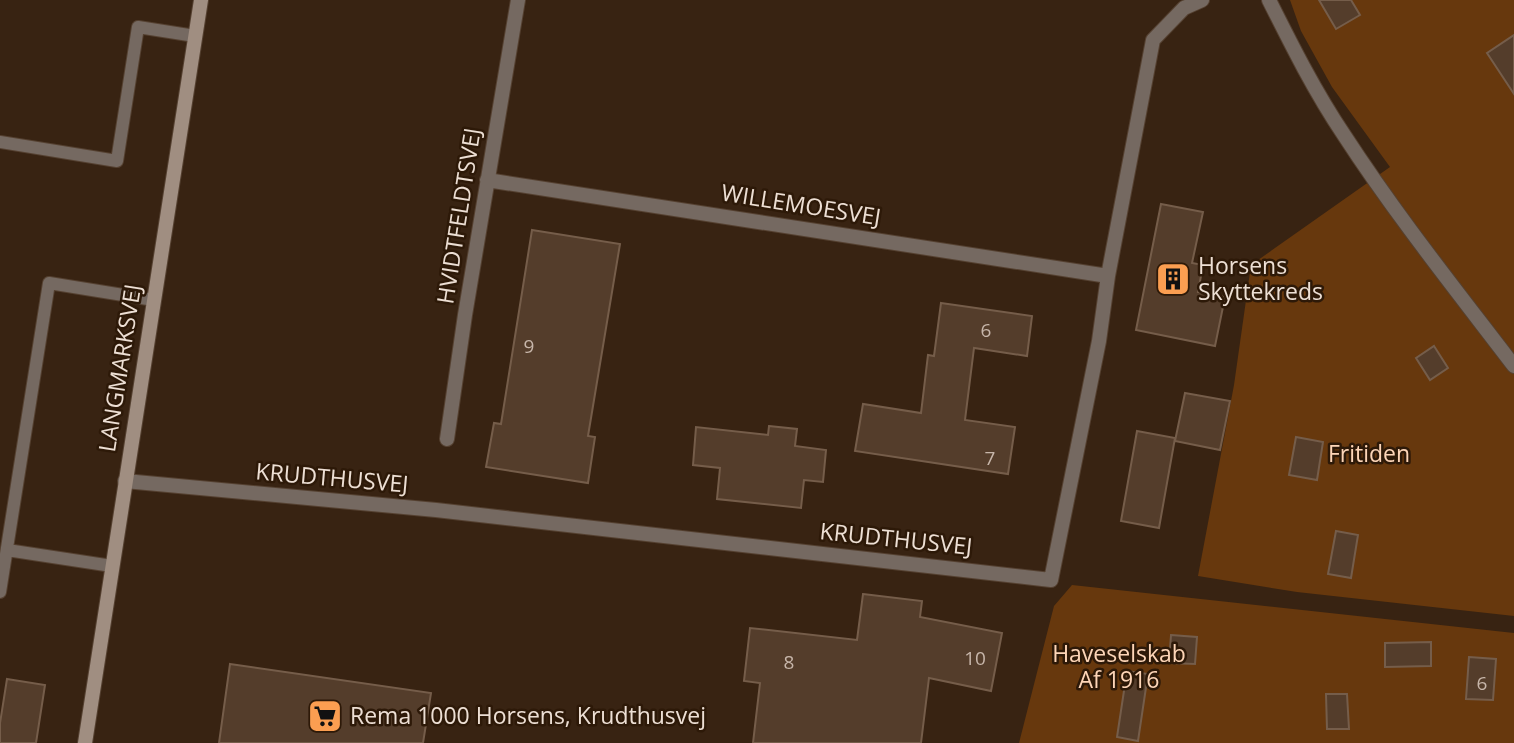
<svg xmlns="http://www.w3.org/2000/svg" width="1514" height="743" viewBox="0 0 1514 743" font-family="'Open Sans',sans-serif">
  <style>
    .green { fill: #67380d }
    .building { fill: #543d2b; stroke: #755d4a; stroke-width: 2 }
    .lines { fill: none; stroke-linecap: round; stroke-linejoin: round }
    .service-casing { stroke: #554131; stroke-width: 14 }
    .minor-casing { stroke: #554131; stroke-width: 16 }
    .secondary-casing { stroke: #554131; stroke-width: 16 }
    .service { stroke: #756961; stroke-width: 12 }
    .minor { stroke: #756961; stroke-width: 14 }
    .secondary { stroke: #a08e81; stroke-width: 14 }
    .labels { text-anchor: middle; stroke-width: 5; stroke-linejoin: round; paint-order: stroke }
    .number-label { font-size: 19px; fill: #c7b6aa }
    .street-label { font-size: 23px; fill: #eddfd4; stroke: #2d1908 }
    .poi-label { font-size: 23px; fill: #eddfd4; stroke: #2d1908; text-anchor: start }
    .park-label { font-size: 23px; fill: #fdd5b7; stroke: #2d1908 }
  </style>
  <rect width="100%" height="100%" fill="#382312"/>
  <path class="green" d="M1290,0h224v616l-217,-24 -99,-16 36,-191 17,-120 139,-98 -58,-80 -31,-56z
    M1072,585l442,48v110h-495l35,-137z"/>
  <path class="building" d="M1319,0h32l9,15 -24,14z
    M1514,35v59l-27,-41z
    M1161,204l42,8 -11,51 11,2 -5,27 27,5 -10,49 -79,-16z
    M532,230l88,14 -32,192 7,1 -7,46 -102,-16 8,-44 7,1z
    M941,303l91,13 -5,40 -53,-8 -9,72 50,7 -7,47 -153,-23 8,-47 58,9 7,-58 6,1z
    M1434,346l14,22 -18,12 -14,-22z
    M1185,393l45,8 -10,49 -45,-9z
    M769,426l28,3 -2,17 31,4 -3,32 -19,-2 -3,28 -84,-9 3,-31 -27,-3 3,-38 72,8z
    M1137,431l38,7 -16,90 -38,-7z
    M1296,437l27,5 -6,38 -28,-5z
    M1336,531l22,4 -7,43 -23,-4z
    M863,594l59,7 -2,16 82,16 -11,58 -62,-13 -8,65h-168l7,-60 -16,-2 6,-53 107,12z
    M1171,635l26,2 -2,27 -26,-1z
    M1431,642v24l-46,1v-24z
    M1469,657l27,2 -3,41 -27,-1z
    M230,664l201,29 -8,50h-204z
    M1127,671l21,3 -10,67 -21,-4z
    M7,679l38,6 -9,58h-36v-20z
    M1326,694h21l2,35h-22z"/>
  <g class="lines">
    <g class="service-casing">
      <path id="service" d="M0,142l117,19 21,-134 57,9
        M7,550l105,16
        M0,592l49,-309 105,17"/>
    </g>
    <g class="minor-casing">
      <path id="minor" d="M1269,0c23,46 46,92 75,135 52,80 112,155 170,231
        M487,180l621,96
        M447,439l18,-124 53,-315
        M125,481l311,29 615,70 48,-239 9,-65 45,-236 31,-32 18,-8"/>
    </g>
    <g class="secondary-casing">
      <path id="secondary" d="M85,743l116,-743"/>
    </g>
    <use href="#service" class="service"/>
    <use href="#minor" class="minor"/>
    <use href="#secondary" class="secondary"/>
  </g>
  <defs>
    <g id="building-square" transform="scale(1.75)"><rect x="-9" y="-9" width="18" height="18" rx="4" fill="#fb9e51" stroke="#2d1908"/><path d="M-4-6H4V6H1V3H-1V6H-4ZM-2.5-4.3h1.7v1.8h-1.7ZM.8-4.3h1.7v1.8H.8ZM-2.5-1h1.7V.8h-1.7ZM.8-1h1.7V.8H.8Z" fill="#111"/></g>
    <g id="supermarket-square" transform="scale(1.75)"><rect x="-9" y="-9" width="18" height="18" rx="4" fill="#fb9e51" stroke="#2d1908"/><path d="M-6-5.5h2.5l.6 2H6L4.5 2H-2.5L-4.4-4H-6ZM-1.5 3.2a1.3 1.3 0 1 0 .1 0ZM3 3.2a1.3 1.3 0 1 0 .1 0Z" fill="#111"/></g>
  </defs>
  <g fill-rule="evenodd">
    <use href="#building-square" x="1173" y="279"/>
    <use href="#supermarket-square" x="325" y="716"/>
  </g>
  <g class="labels">
    <g class="number-label">
      <text x="986" y="337">6</text>
      <text x="529" y="353">9</text>
      <text x="990" y="465">7</text>
      <text x="975" y="665">10</text>
      <text x="789" y="669">8</text>
      <text x="1482" y="690">6</text>
    </g>
    <g class="street-label">
      <text transform="translate(801 205) rotate(9)" y="8">WILLEMOESVEJ</text>
      <text transform="translate(459 216) rotate(-81)" y="8">HVIDTFELDTSVEJ</text>
      <text transform="translate(120 368) rotate(-81)" y="8">LANGMARKSVEJ</text>
      <text transform="translate(332 478) rotate(5)" y="8">KRUDTHUSVEJ</text>
      <text transform="translate(896 539) rotate(6)" y="8">KRUDTHUSVEJ</text>
    </g>
    <g class="poi-label">
      <text x="1198" y="274">Horsens<tspan x="1198" dy="26">Skyttekreds</tspan></text>
      <text x="350" y="724">Rema 1000 Horsens, Krudthusvej</text>
    </g>
    <g class="park-label">
      <text x="1369" y="462">Fritiden</text>
      <text x="1119" y="662">Haveselskab<tspan x="1119" dy="26">Af 1916</tspan></text>
    </g>
  </g>
</svg>
